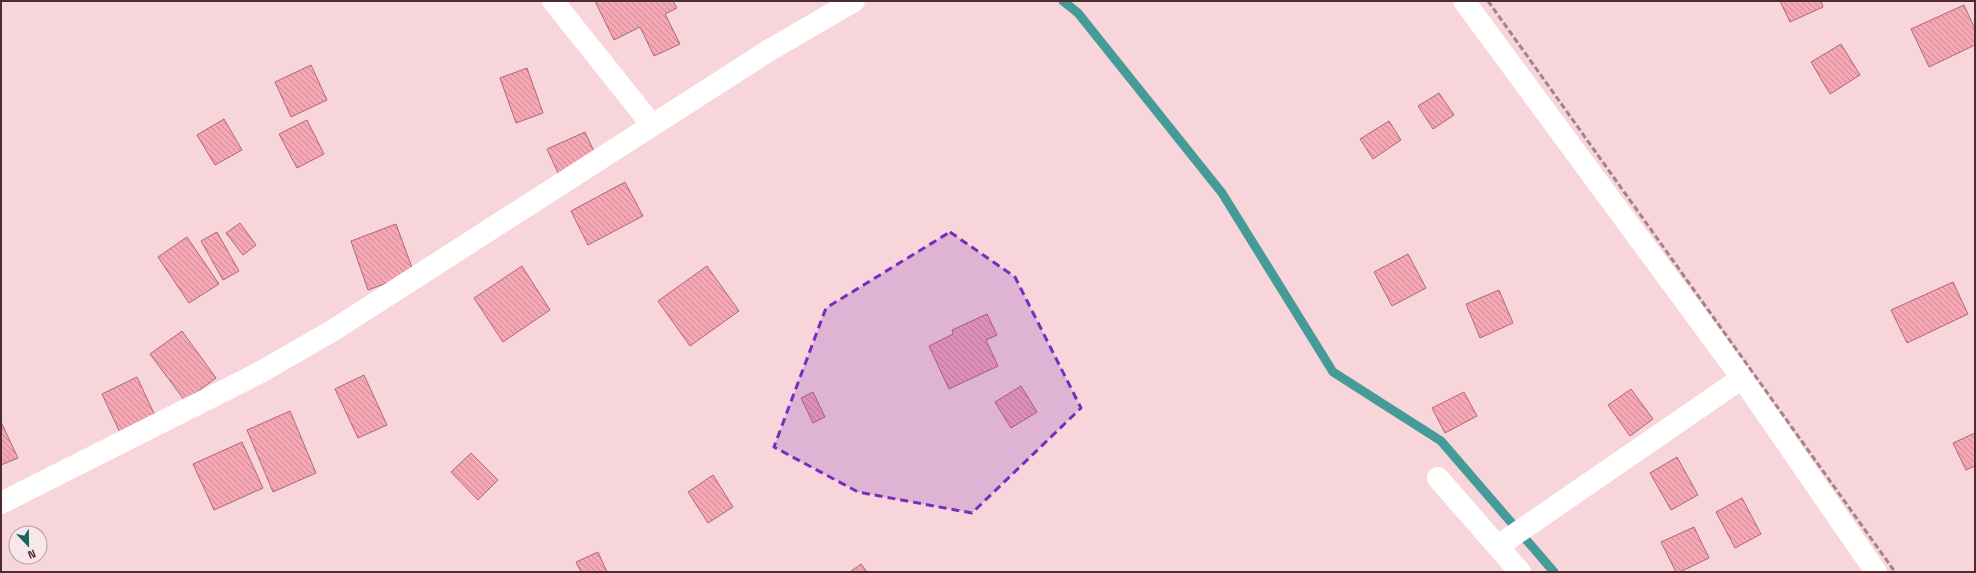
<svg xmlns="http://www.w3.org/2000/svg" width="1976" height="573" viewBox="0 0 1976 573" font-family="'Space Grotesk',sans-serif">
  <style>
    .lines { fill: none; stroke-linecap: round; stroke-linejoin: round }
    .stream { stroke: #459b97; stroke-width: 9 }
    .building { fill: url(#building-back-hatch); stroke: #b06775 }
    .street { stroke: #fff; stroke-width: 22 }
    .rail { stroke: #a48388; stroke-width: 3; stroke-dasharray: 6 3; stroke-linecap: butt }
    .marked { fill: #7b2cbf; fill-opacity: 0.2; stroke: #7b2cbf; stroke-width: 3; stroke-dasharray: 8 5; stroke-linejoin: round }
  </style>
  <defs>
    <pattern id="building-back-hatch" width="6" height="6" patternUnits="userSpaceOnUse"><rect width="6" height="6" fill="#f5a7b4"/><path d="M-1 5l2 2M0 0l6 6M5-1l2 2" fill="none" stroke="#c98893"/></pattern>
  </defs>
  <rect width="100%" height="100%" fill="#f7d5da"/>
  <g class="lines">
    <path class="stream" d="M1063,1l15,12 144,180 111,179 108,69 113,131"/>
  </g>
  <path class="building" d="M595,1h78l4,7 -12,6 15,30 -26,12 -14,-29 -26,13z
    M1780,1h41l2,6 -33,15z
    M1964,5l11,24v16l-46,22 -18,-38z
    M1841,44l19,31 -30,19 -19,-32z
    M311,65l16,35 -36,17 -16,-35z
    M527,68l16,45 -27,10 -16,-45z
    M1439,93l15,22 -21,14 -15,-23z
    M224,119l18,31 -27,15 -18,-30z
    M307,120l17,34 -27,14 -18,-34z
    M1389,121l12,19 -28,19 -13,-20z
    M585,132l12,26 -38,17 -12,-26z
    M625,182l18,34 -55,29 -17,-34z
    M240,223l16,22 -13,10 -17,-22z
    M396,224l18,49 -46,17 -17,-49z
    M217,232l22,39 -16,9 -22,-39z
    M187,237l32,47 -30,19 -31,-46z
    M1408,254l18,34 -34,18 -18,-34z
    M522,266l28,44 -47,32 -29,-44z
    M707,266l32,45 -49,35 -32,-45z
    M1953,282l15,32 -61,29 -16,-33z
    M1499,290l14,33 -33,15 -14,-34z
    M987,314l10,21 -11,5 12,26 -49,23 -20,-43 24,-12 -1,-4z
    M182,331l34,47 -31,23 -35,-47z
    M364,375l23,50 -29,13 -23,-49z
    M137,377l20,43 -35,17 -20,-43z
    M1021,386l16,26 -26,16 -16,-26z
    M1631,389l22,30 -23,17 -22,-31z
    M813,392l12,25 -12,6 -12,-25z
    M1464,392l13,24 -32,17 -13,-25z
    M290,411l26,62 -43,19 -26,-62z
    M1,422l17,36 -17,7z
    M1975,433v33l-9,4 -13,-27z
    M242,442l21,46 -49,22 -21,-46z
    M471,453l27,27 -20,20 -27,-28z
    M1677,457l21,38 -27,15 -21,-37z
    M713,475l20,32 -25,16 -20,-31z
    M1742,498l19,36 -26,14 -19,-36z
    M1694,527l15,31 -29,14h-4l-15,-30z
    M598,552l9,20h-26l-5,-10z
    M861,564l6,8h-17z"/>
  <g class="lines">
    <path class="street" d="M553,1l99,124
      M1464,1l278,377 134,194
      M1438,478l82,94
      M1,503l258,-130 73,-42 436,-280 86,-50
      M1498,546l244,-168"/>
    <path class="rail" d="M1488,1l407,571"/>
  </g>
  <path class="marked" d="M950,232l65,45 66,131 -109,105 -114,-21 -84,-45 52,-139z"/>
  <rect width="1976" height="573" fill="none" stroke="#4c2c32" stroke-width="4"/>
  <g transform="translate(28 545) rotate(158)"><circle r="19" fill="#f8e7ea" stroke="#b39ca0"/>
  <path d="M0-3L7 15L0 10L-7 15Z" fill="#17645f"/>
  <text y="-6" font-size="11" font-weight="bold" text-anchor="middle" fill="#4c2c32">N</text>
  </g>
</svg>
